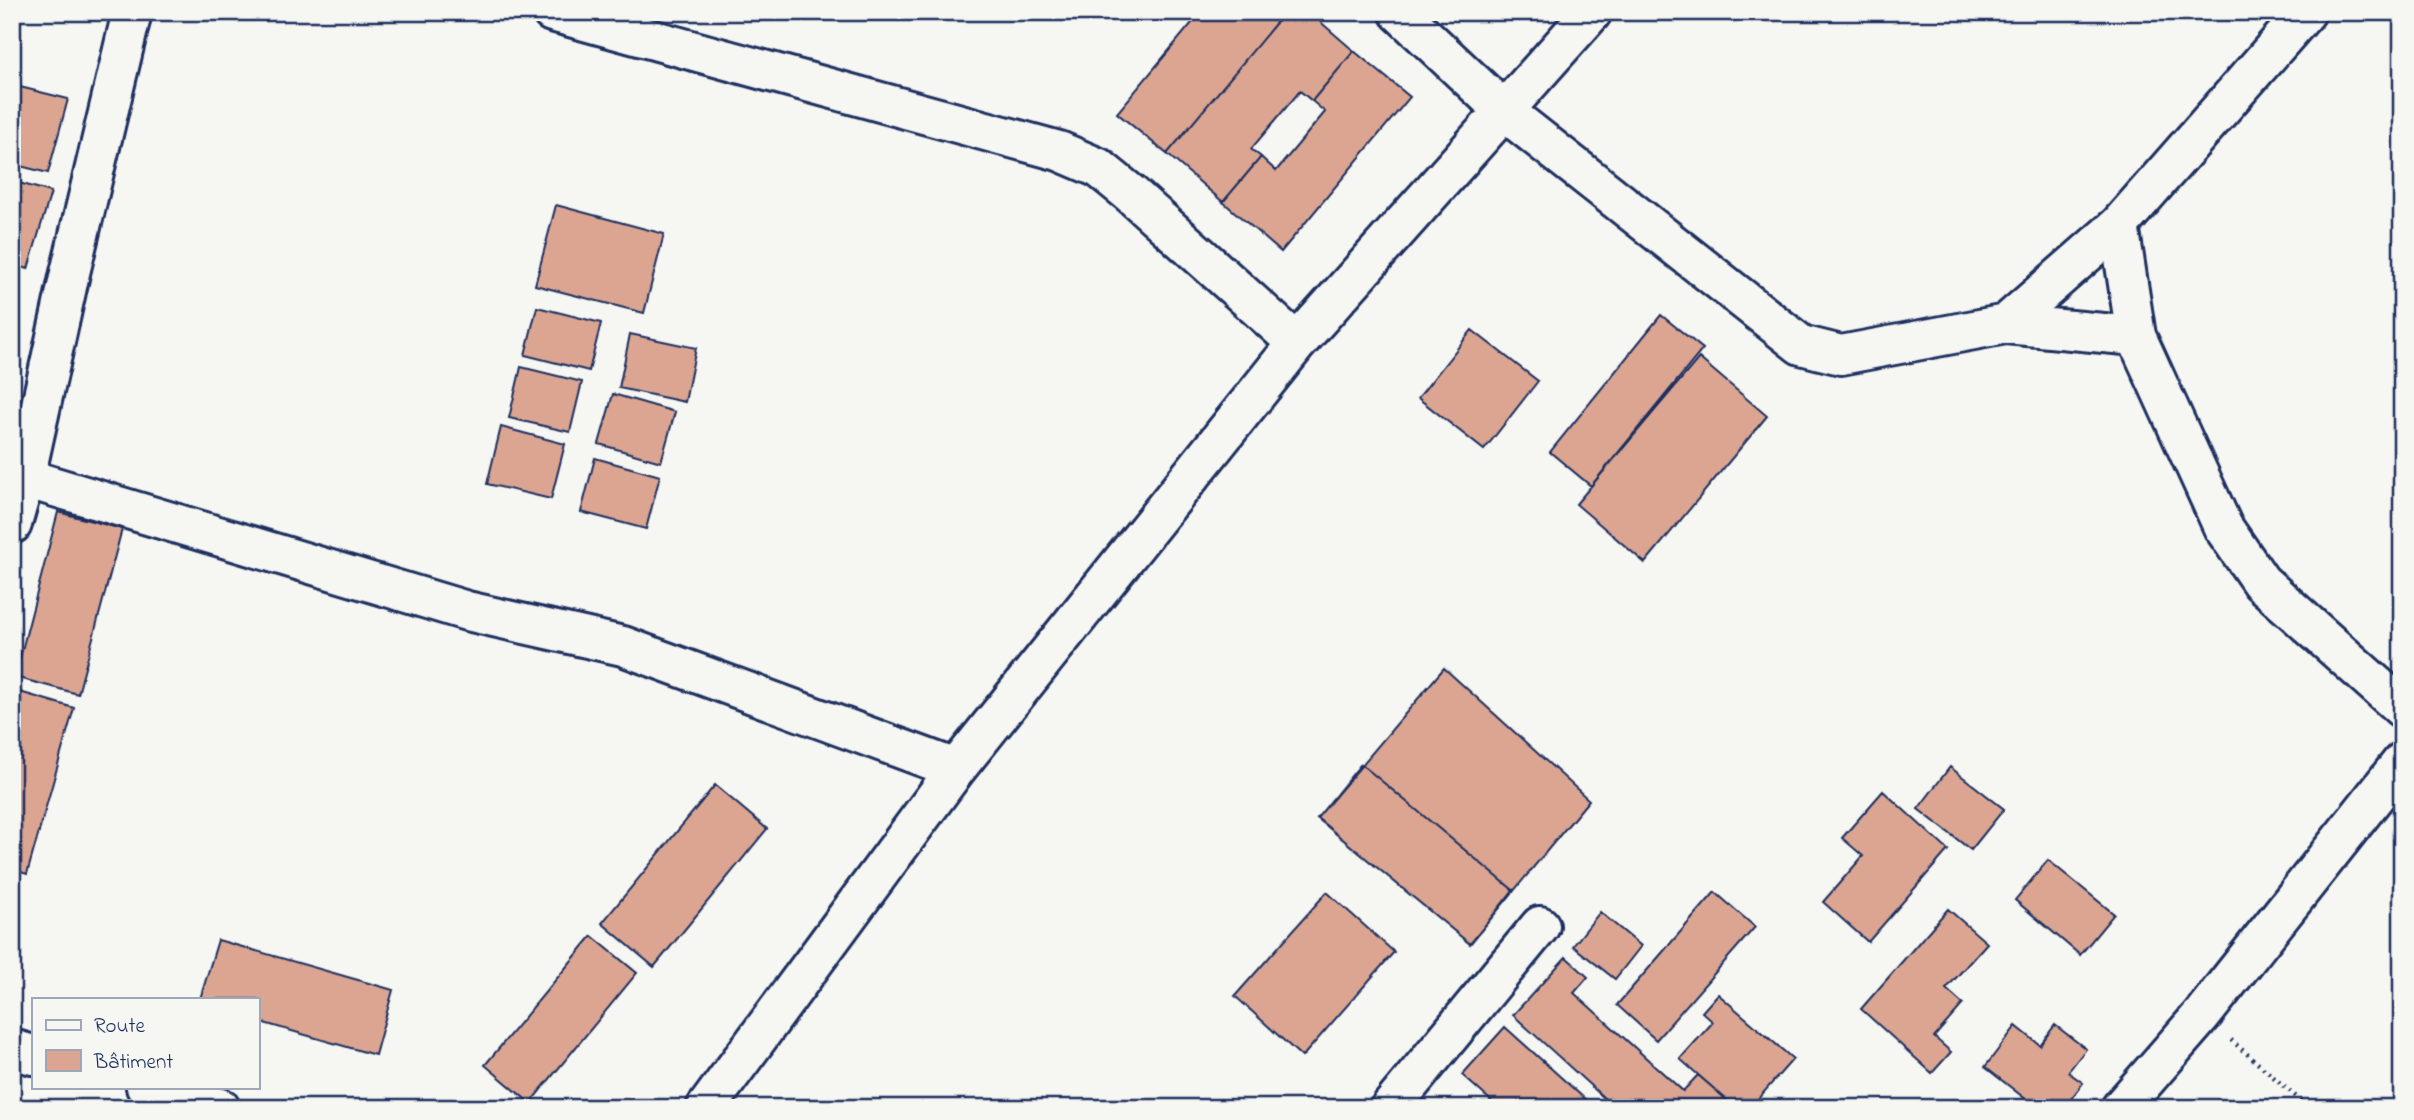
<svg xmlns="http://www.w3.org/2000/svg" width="2414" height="1120" viewBox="0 0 2414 1120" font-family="'Indie Flower',sans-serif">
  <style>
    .building { fill: #dba592; stroke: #1b2f5e; stroke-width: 2 }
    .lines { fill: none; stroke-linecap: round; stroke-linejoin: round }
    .street-casing { stroke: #1b2f5e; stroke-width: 44 }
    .path { stroke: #1b2f5e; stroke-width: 4.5; stroke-dasharray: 2 5; stroke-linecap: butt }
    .street { stroke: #f6f6f2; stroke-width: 38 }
  </style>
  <rect width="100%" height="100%" fill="#f6f6f2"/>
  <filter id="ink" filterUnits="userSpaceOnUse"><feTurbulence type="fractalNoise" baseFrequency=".0143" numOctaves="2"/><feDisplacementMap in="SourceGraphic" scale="14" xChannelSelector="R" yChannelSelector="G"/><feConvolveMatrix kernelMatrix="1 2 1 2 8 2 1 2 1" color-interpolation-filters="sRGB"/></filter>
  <g filter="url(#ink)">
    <path class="building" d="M1201,12h84l-118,142 -50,-41z
      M1285,12h24l45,39 -42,50 -12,-10 -49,58 10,8 -38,45 -56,-48z
      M1354,51l56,46 -129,155 -58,-50 38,-45 15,14 49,-59 -13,-11z
      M12,85l56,14 -20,74 -36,-9z
      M12,181l39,11 -23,77 -16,-5z
      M556,205l108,29 -20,79 -109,-28z
      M537,307l64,16 -12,48 -64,-16z
      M1661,315l42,34 -112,137 -41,-34z
      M1472,330l66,51 -54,69 -66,-52z
      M630,334l66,14 -11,54 -66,-14z
      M1699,358l68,58 -122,147 -69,-59z
      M521,367l61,15 -12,50 -61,-14z
      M613,394l62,18 -14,50 -62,-18z
      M501,427l64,17 -14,55 -64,-15z
      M595,458l65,18 -14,53 -65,-17z
      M58,512l64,17 -44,165 -63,-17z
      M1444,668l145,132 -119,144 -153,-126z
      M13,690l61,18 -47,166 -15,-5z
      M1361,764l152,126 -43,54 -153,-126z
      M1950,767l54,42 -33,41 -53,-41z
      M715,785l52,44 -113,138 -52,-44z
      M1883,791l65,59 -80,92 -45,-40 40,-46 -21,-18z
      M2048,860l66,54 -34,41 -65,-55z
      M1327,892l67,60 -92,105 -67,-61z
      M1715,892l40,35 -99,113 -39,-35z
      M1948,909l39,34 -41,46 17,15 -29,33 17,15 -19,21 -71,-64z
      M1600,912l41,34 -26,33 -42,-33z
      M592,936l45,37 -107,130 -45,-38z
      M218,940l175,50 -18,65 -118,-34v-22h-57z
      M1566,957l22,20 -14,16 109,98 15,-16 38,33h-121l-102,-93z
      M1718,994l75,65 -43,49h-14l-56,-49 33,-37 -11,-10z
      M2055,1025l31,24 -18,23 15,11 -19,25h-27l-52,-41 31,-41 24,19z
      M1505,1027l90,81h-96l-37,-33z"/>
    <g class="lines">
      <g class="street-casing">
        <path id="street" d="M552,12l507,139 40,17 32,26 166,149
          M1399,12l105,99 297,234 40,10 165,-31 113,-99 187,-213
          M2119,225l17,111 87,191 38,55 141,126
          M2006,324l130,12
          M25,478l45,-205 62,-261
          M12,524l13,-46 442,133 156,35 333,123
          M12,1049l21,6
          M146,1087l74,21
          M706,1108l250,-339 341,-426 295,-331
          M1390,1108l150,-182
          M2121,1108l81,-93 200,-253"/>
      </g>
      <path class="path" d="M2231,1040l78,68"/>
      <use href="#street" class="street"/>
    </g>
  </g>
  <rect width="2414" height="1120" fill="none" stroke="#f6f6f2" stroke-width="42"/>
  <rect x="21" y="21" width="2372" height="1078" fill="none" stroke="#1b2f5e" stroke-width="2.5" filter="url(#ink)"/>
  <rect x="32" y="998" width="228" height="91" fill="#f6f6f2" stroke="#9ea6b7" stroke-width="2"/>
  <rect x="46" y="1020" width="35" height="10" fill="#f6f6f2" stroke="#9ea6b7" stroke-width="2"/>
  <text x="94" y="1032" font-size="21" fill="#1b2f5e">Route</text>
  <rect x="46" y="1050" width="35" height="21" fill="#dba592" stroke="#9ea6b7" stroke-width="2"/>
  <text x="94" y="1068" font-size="21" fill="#1b2f5e">Bâtiment</text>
</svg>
